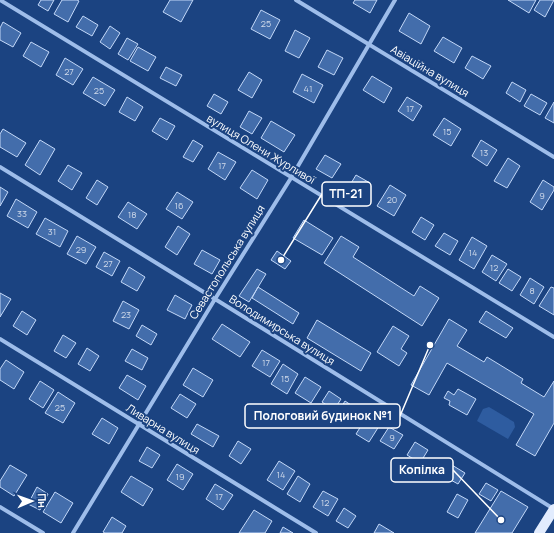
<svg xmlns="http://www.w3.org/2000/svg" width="554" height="533" viewBox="0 0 554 533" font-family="Manrope,sans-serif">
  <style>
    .green { fill: #2e5ca0 }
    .building { fill: #436dab; stroke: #c3d8f8 }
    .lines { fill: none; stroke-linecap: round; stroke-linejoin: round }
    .street { stroke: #9ebdea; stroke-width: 4 }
    .primary { stroke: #e2ecfe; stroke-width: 10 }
    .labels { text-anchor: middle; stroke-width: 4; stroke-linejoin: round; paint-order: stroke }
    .number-label { font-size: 9px; fill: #d0daea }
    .street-label { font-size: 11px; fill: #fff; stroke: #1b4381 }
    .leader { fill: none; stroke: #fff; stroke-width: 1.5 }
    .callout-dot { fill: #fff; stroke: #1b4381; stroke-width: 1.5 }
    .callout { fill: #1b4381; stroke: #fff; stroke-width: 1.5 }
    .callout-label { font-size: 12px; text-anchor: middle; font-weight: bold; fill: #fff }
  </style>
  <rect width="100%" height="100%" fill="#1b4381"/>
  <path class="green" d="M489,407l25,15 1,5 -7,12 -31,-18 6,-12z"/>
  <path class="building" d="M41,0h13l-6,11 -10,-6z
    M62,0h15l2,1 -11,21 -14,-8z
    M170,0h23l-12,22 -18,-10z
    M355,0h22l-7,13 -17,-10z
    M508,0h28l-7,13z
    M540,0h14l-9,17 -11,-7z
    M261,10l19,10 -10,19 -19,-10z
    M409,13l21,13 -9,18 -22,-13z
    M83,16l15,9 -6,11 -16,-9z
    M3,22l18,11 -8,14 -13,-7v-12z
    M110,26l10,7 -10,16 -10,-7z
    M295,30l15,8 -11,20 -14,-7z
    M443,37l19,11 -8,15 -20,-12z
    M127,38l11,6 -10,16 -10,-6z
    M31,42l18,10 -8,15 -18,-11z
    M138,47l18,10 -8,14 -18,-10z
    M327,50l16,8 -9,17 -16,-8z
    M472,56l19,10 -8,13 -18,-11z
    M65,58l18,11 -10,16 -17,-10z
    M166,67l16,8 -6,11 -16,-8z
    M249,72l13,8 -10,18 -14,-8z
    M302,74l21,11 -9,18 -21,-11z
    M372,76l20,12 -8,15 -21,-13z
    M93,77l22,13 -10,16 -22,-13z
    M512,82l14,8 -6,12 -14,-9z
    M214,94l14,8 -7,12 -14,-8z
    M531,94l16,9 -7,12 -16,-9z
    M127,97l16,10 -8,14 -16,-9z
    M407,97l15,9 -9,15 -15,-10z
    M554,102v21l-9,-5z
    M249,111l13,7 -10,16 -12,-7z
    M160,118l15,8 -8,14 -15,-9z
    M444,118l17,11 -10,17 -18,-11z
    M271,121l24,14 -11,17 -23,-14z
    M3,129l23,14 -9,14 -17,-10v-13z
    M40,140l15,9 -15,26 -15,-10z
    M193,140l10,6 -10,16 -10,-5z
    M481,140l16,10 -10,16 -15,-10z
    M218,152l18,10 -11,18 -17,-11z
    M325,155l16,9 -9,14 -16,-9z
    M508,158l12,8 -13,22 -13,-7z
    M68,165l14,8 -10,17 -14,-9z
    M252,170l16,10 -11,19 -17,-11z
    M356,175l14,8 -9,16 -14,-9z
    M97,180l11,7 -11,18 -11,-7z
    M543,180l11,7v3l-12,20 -12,-8z
    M390,185l16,10 -12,21 -17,-10z
    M0,187l8,5 -8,14z
    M177,192l16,10 -11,17 -16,-10z
    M16,199l21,13 -9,16 -21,-12z
    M128,202l19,12 -10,15 -19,-12z
    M421,217l13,8 -9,15 -13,-8z
    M45,218l23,13 -8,16 -24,-13z
    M304,220l29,18 -11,17 -29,-17z
    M178,226l12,8 -13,21 -12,-8z
    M444,233l14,8 -8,14 -15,-9z
    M77,236l19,11 -10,17 -19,-10z
    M341,236l18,11 -6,10 61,39 6,-10 19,12 -17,28 -98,-63z
    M472,237l15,9 -13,23 -15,-9z
    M202,250l18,10 -8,14 -18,-10z
    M277,251l14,10 -6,8 -14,-9z
    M104,252l16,9 -8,15 -16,-9z
    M492,255l15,9 -11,17 -14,-9z
    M129,267l16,10 -8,14 -16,-9z
    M257,269l9,5 -17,28 -10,-6z
    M508,269l13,8 -9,14 -13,-8z
    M530,278l14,9 -10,17 -14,-9z
    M258,287l41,26 -6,11 -41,-26z
    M551,287l3,1v27l-15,-9z
    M0,293l11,6 -11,18z
    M175,295l17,10 -7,14 -18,-9z
    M123,301l16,9 -10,19 -16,-8z
    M22,311l14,9 -9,15 -14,-9z
    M486,311l27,17 -7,10 -27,-16z
    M449,319l18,11 -10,16 27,16 3,-5 36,22 -2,4 23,14 10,-16v42l-19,33 -19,-11 18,-31 -87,-51 -18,32 -18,-10z
    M317,320l54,33 -10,18 -54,-33z
    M222,324l28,18 -10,15 -28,-18z
    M142,325l15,9 -6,11 -15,-9z
    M393,326l16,10 -8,13 6,4 -8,13 -22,-14z
    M63,335l13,8 -10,15 -12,-7z
    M87,348l12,8 -9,15 -12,-7z
    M132,349l16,9 -6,12 -17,-9z
    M262,350l18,11 -10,16 -18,-11z
    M6,360l18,12 -10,17 -14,-9v-11z
    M283,364l15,10 -11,20 -16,-10z
    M193,368l20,12 -10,17 -20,-12z
    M127,375l19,11 -8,14 -19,-12z
    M305,377l16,10 -10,16 -16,-10z
    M40,381l14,9 -11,18 -14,-9z
    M458,389l18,10 -9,16 -18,-10 1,-4 -6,-3 4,-7 6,4z
    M329,391l12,8 -7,11 -12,-8z
    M58,392l17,11 -12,20 -18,-10z
    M180,394l16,10 -9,14 -16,-10z
    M345,401l18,12 -9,14 -18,-11z
    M368,415l13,8 -12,19 -13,-8z
    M102,418l16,10 -9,16 -17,-10z
    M197,424l22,12 -6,11 -22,-13z
    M389,427l14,8 -9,14 -14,-8z
    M238,441l13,8 -10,15 -12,-8z
    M415,442l13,8 -8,13 -13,-8z
    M147,447l13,8 -8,13 -13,-7z
    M279,461l16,10 -12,19 -16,-10z
    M447,462l18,11 -7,11 -18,-10z
    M177,464l16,10 -10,16 -16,-10z
    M10,465l17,10 -13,21 -14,-9v-6z
    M131,476l22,13 -10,17 -22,-14z
    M298,476l12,8 -10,18 -13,-8z
    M486,483l12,7 -7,11 -12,-7z
    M215,484l18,11 -10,15 -17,-11z
    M37,487l11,7 -8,16 -12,-6z
    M323,491l15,8 -10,17 -15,-9z
    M501,491l27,16 -16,26h-37z
    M55,492l18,11 -12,20 -18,-11z
    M457,494l11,6 -10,18 -11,-6z
    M344,508l12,8 -8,12 -12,-7z
    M254,510l18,11 -7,12h-26z
    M112,517l14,9 -4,7h-17l-2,-1z
    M379,524l15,9h-20z
    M283,527l10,6h-13z"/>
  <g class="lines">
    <path class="street" d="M0,0l554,337
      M296,0l258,157
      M0,167l215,132 339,210
      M0,339l316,194
      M0,507l43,26
      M73,533l142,-234 76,-121 104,-178"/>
    <path class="primary" d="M539,533l15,-24"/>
  </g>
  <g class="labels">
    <g class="number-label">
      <text x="266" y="27">25</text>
      <text x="69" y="75">27</text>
      <text x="308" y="92">41</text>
      <text x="99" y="94">25</text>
      <text x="410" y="112">17</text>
      <text x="447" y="135">15</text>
      <text x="484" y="156">13</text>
      <text x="222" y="169">17</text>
      <text x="542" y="199">9</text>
      <text x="392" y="203">20</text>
      <text x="179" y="209">16</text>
      <text x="22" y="217">33</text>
      <text x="132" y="218">18</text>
      <text x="52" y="235">31</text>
      <text x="81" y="253">29</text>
      <text x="473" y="256">14</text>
      <text x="108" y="267">27</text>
      <text x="494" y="271">12</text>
      <text x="532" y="294">8</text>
      <text x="126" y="318">23</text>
      <text x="266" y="366">17</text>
      <text x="285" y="382">15</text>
      <text x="60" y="411">25</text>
      <text x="392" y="441">9</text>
      <text x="281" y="478">14</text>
      <text x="180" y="480">19</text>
      <text x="219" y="500">17</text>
      <text x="325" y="506">12</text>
    </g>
    <g class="street-label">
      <text transform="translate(430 71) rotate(31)" y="4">Авіаційна вулиця</text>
      <text transform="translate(261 149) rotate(31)" y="4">вулиця Олени Журливої</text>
      <text transform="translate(227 262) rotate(-58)" y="4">Севастопольська вулиця</text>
      <text transform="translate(282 330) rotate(32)" y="4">Володимирська вулиця</text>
      <text transform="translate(163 429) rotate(32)" y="4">Ливарна вулиця</text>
    </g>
  </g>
  <path class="leader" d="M281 260L322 194M430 345L400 416M501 520L453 470"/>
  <g class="callout-dot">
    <circle cx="281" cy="260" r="4"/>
    <circle cx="430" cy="345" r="4"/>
    <circle cx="501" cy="520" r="4"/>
  </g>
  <g class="callout">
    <rect x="322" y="182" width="49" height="24" rx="4"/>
    <rect x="245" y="404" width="155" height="24" rx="4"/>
    <rect x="391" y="458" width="62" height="24" rx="4"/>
  </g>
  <g class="callout-label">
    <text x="346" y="198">ТП-21</text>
    <text x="323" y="420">Пологовий будинок №1</text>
    <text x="422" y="474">Копілка</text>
  </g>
  <g transform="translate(32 501) rotate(88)" stroke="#1b4381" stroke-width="3" paint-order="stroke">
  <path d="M0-3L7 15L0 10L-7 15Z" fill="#ffffff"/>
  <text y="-6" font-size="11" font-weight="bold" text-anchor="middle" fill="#ffffff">Пн</text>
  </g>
</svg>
